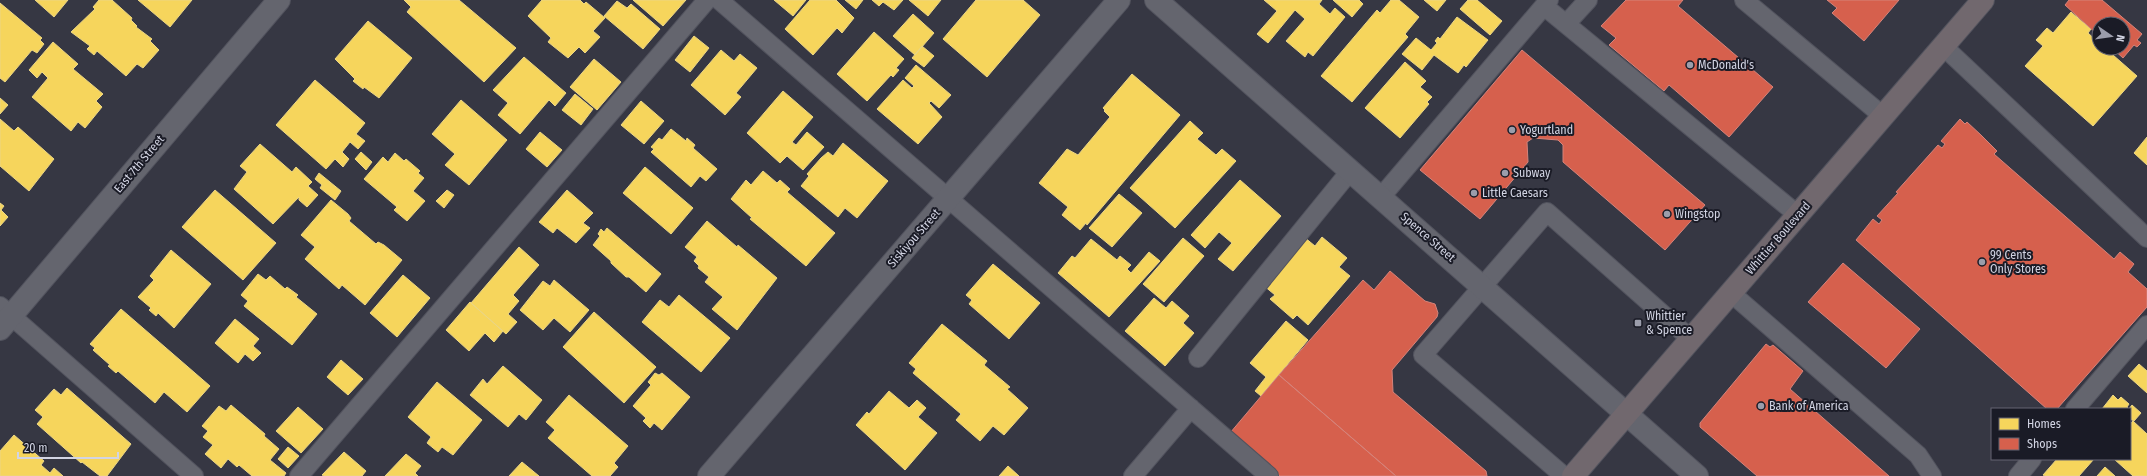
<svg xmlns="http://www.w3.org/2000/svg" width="2147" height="476" viewBox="0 0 2147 476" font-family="'Fira Sans Condensed',sans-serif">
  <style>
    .homes { fill: #f6d55c; stroke: #ebd584 }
    .shops { fill: #d6604d; stroke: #d5837a }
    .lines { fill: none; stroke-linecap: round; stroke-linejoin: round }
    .lane-casing { stroke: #52535e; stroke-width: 20 }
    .street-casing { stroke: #52535e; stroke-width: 24 }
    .primary-casing { stroke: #52535e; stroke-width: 24 }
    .lane { stroke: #64656e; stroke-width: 18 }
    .street { stroke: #64656e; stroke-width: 22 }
    .primary { stroke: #71686e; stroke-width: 22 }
    .poi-dot { fill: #9b9dab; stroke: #1a1b26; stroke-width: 1.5 }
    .labels { text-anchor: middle; stroke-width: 4; stroke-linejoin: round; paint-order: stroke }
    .poi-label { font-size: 12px; fill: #d2d4e3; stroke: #1a1b26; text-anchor: start }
    .street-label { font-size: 12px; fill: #d2d4e3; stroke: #1a1b26 }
  </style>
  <rect width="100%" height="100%" fill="#363743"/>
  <path class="homes" d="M35,0h33l-14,17z
    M99,0h13l20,18 -1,2 6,6 -1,1 16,12 -2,2 9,9 -16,18 -6,-4 -11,12 -29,-25 -3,4 -7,-6 3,-3 -19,-14 24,-23 -2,-2z
    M138,0h54l-22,27z
    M404,0h55l57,48 -32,34 -77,-70 4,-5z
    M542,0h38l4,4 2,-2 19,16 -12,13 7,6 -15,16 -6,-6 -11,11 -20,-16 3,-4 -23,-22z
    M633,0h53l-23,26z
    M774,0h32l-13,16z
    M810,0h26l18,18 -12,15 -5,-5 -24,27 -28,-26z
    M845,0h18l-7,9z
    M872,0h31l-9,10 -11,-8 -4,4z
    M909,0h32l-13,16z
    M976,0h47l17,15 -53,62 -44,-38z
    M1264,0h58l-3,4 11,10 5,-6 10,9 -32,39 -5,-4 -3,5 -19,-16 19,-22 -10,-9 -27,33 -11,-9 20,-23z
    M1333,0h26l4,4 -11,13z
    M1391,0h8l20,17 -14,17 3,3 -56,65 -31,-26 56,-66 3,3z
    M1424,0h22l-9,11z
    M1468,0h9l25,21 -12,14 -30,-26z
    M617,1l10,7 4,-4 29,25 -17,20 -39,-33z
    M0,3l42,35 -2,2 4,4 -7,9 -5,-3 -27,32 -5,-4z
    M2071,12l20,17 -3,4 11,10v5h6l32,28 -44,50 -68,-60 18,-20 -7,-6 11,-12 6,5z
    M913,14l21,19 -19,22 -22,-19z
    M1457,17l31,23 -22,27 -2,-2 -6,8 -24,-18 -12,15 -20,-16 14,-16 15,12 6,-7 -2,-2 3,-4 2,2z
    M368,21l44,37 -33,40 -15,-11 -1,2 -10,-8 2,-2 -20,-20z
    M874,32l30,27 -8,9 3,2 -6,7 -2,-2 -24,26 -30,-27z
    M694,36l15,12 -19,24 -15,-12z
    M53,42l25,22 -5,5 30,25 -7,7 6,6 -17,21 -7,-6 -7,9 -39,-34 16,-19 -6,-6 -5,6 -8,-8z
    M922,46l12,10 -10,11 -12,-9z
    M721,50l13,11 6,-7 17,14 -21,25 5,4 -16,18 -34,-30z
    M524,57l42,36 -11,13 -6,-6 -29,34 -22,-19 10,-12 -15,-13z
    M594,59l27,23 -24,28 -27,-23z
    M1405,62l21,19 -6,6 12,10 -5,5 2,2 -29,34 -35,-30z
    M916,65l35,30 -12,13 -8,-7 -2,2 13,14 -24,27 -41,-35 26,-29 9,8 2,-2 -9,-8z
    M1132,74l48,41 -93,110 -1,-2 -6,7 -18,-15 6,-8 -29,-24 28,-34 11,6 32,-38 -6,-6 1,-1 -2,-2z
    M315,80l50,43 -9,11 9,7 -7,8 -8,-7 -8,10 7,7 -6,8 -8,-8 -9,10 -50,-44z
    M783,91l30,26 -21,25 4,3 11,-13 17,15 -21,23 -16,-14 -7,7 -33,-30z
    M575,94l18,15 -12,16 -19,-15z
    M0,98l8,7 -8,9z
    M461,100l46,40 -38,45 -24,-20 10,-11 -23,-20z
    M641,101l23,20 -20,23 -23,-19z
    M0,119l14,12 4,-4 36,32 -25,32 -29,-25z
    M1190,121l13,12 -6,6 19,16 6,-6 14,12 -61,67 -45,-40z
    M671,129l15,12 1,-3 8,7 -2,3 24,21 -11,12 -6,-5 -9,11 -40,-35 3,-3 -3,-2 8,-9 3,2z
    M540,132l22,18 -15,17 -21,-18z
    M2147,137v28l-13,-12z
    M843,143l45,38 -31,37 -12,-10 -7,9 -37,-31 8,-10 -2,-2 14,-16 7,-6 5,4z
    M260,144l32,28 4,-5 16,15 -4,4 10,9 -11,12 -8,-7v-3l-26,27 -39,-35 13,-17 -7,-6z
    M361,152l11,10 -6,8 -11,-11z
    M395,153l9,8 2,-2 14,12 -2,2 6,5 -11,13 12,10 -18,20 -13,-11 3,-3 -33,-28 19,-22 5,5z
    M645,167l48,41 -22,26 -48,-41z
    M763,171l14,12 3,-3 10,9 -3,3 48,41 -29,33 -56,-47 2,-1 -21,-19 15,-19 5,5z
    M319,173l22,18 -6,9 -15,-12 2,-3 -7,-6z
    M1240,180l41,36 -48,55 -15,-12 14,-16 -13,-11 -14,16 -14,-13z
    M215,190l61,53 -33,37 -61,-53z
    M447,190l7,5 -10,13 -8,-7z
    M567,190l26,23 -10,10 7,5 -14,15 -19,-15 -4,5 -14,-11z
    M1119,194l23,19 -30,34 -23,-19z
    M331,200l17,14 3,4 -2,3 27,23 2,-2 6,3 18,15 -37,45 -23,-20 -3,4 -34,-30 10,-12 -14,-12z
    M0,203l4,3 -3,4 7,7 -8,9z
    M707,221l30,26 1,-2 39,33 -40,52 -25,-21 11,-12 -18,-15 4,-5 -11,-9 1,-2 -5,-5 3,-4 -12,-10z
    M607,228l54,46 -15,18 -17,-15h-3l-15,-14v-2l-18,-16 7,-9 -2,-2 3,-5 3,3z
    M1304,237l11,9 7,-9 25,21 -8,9 11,9 -42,49 -11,-10 -4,4 -23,-20 5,-4 -12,-10z
    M1183,238l21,18 -40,46 -21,-18z
    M1091,239l26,21 3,-4 11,9 -4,4 4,4 18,-21 11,9 -51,56 -51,-44 14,-17 3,2z
    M519,247l20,18 -26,30 6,6 -11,13 9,8 -11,12 -35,-31z
    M171,250l40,34 -37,44 -16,-15 -2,3 -7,-6 2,-2 -13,-11 16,-17 -4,-4z
    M993,264l47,39 -31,36 -40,-35 3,-4 -6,-5z
    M258,274l8,6 4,-4 15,13 2,-2 11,8 -2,2 21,17 -25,31 -48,-39 4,-5 -7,-6z
    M403,275l27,23 -33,39 -27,-24z
    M554,280l35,30 -19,22 -16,-14 -11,12 -23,-20 23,-29 7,5z
    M679,295l51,43 -29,34 -59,-50 18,-22 9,7z
    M1154,298l12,10 6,-7 17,15 -6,7 11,10 -29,33 -40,-35z
    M470,302l33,29 -9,11 -9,-9 -16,18 -23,-21z
    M121,309l89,77 -23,26 -23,-20 -9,11 -37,-32 -2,2 -8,-7 2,-1 -17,-15 2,-2 -5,-4z
    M594,312l62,55 -32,36 -61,-56z
    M235,319l24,20 -6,7 8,7 -8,8 -8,-7 -7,9 -23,-20z
    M1286,321l22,19 -47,56 -6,-5 11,-14 -16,-14z
    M942,324l45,37 -3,4 26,22 -3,2 21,19 -24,27 -11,-9 -13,15 -24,-21 5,-6 -48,-41 3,-4 -7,-6z
    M341,360l22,19 -15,16 -21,-18z
    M2139,364l8,7v22l-19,-17z
    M503,366l39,34 -16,20 -7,-6 -11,13 -38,-32 13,-16 4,5z
    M655,373l4,2 3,-2 28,24 -28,33 -8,-7 -4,5 -7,-7 3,-3 -13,-12 18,-21 -3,-3z
    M437,382l45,38 -29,35 -11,-8 -4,5 -11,-9 4,-6 -23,-20z
    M67,388l64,56 -24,32h-7l-18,-14 -1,1 -44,-39 6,-7 -8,-7 19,-21 7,6z
    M889,391l20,17 8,-8 9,8 -8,9 19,16 -32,37 -49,-45 11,-13 2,2z
    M569,395l59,51 -14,17 4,4 -8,9h-18l-44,-38 7,-8 -9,-8z
    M2113,395l5,5 3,-3 8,7 -2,3 2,2 3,-4 9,8 -7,8 -4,-2v-10h-28z
    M231,405l34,29 -1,2 15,13 -9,11 16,13 -2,3h-32l-13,-11 -2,2 -9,-8 -7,9 -16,-14 8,-9 -10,-8 5,-6 -6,-5 17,-20 7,5z
    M298,407l25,22 -22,24 -25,-22z
    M2133,421l14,13v42h-14l-19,-17h16v-35z
    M14,435l30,26 -3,4 9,8 4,-5 9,8h-63v-25z
    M288,447l11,9 -11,12 -10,-9z
    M344,452l22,19 -4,5h-38l-2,-1z
    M406,454l15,12 -6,7 3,3h-33z
    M2057,459h37l-15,17h-34l-2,-1z
    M522,462l17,14h-30z
    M1008,466l11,10h-20z
    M2105,467l10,9h-18z"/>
  <path class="shops" d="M1626,0h57l-5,6 95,81 -44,50 -60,-52 -5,6 -55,-46 7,-7 -15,-12z
    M1827,0h72l-35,41 -32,-28 5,-5z
    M2069,0h33l40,34 -5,6 4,3 -4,4 -3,-2 -11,13 -11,-10h11v-24h-24v12l-34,-31z
    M1522,50l183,155 -40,45 -102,-88v-17l-5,-5 -25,-2 -6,4 1,20 -48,57 -60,-49z
    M1960,119l5,5 2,-2 14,13 16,16 -3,3 120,105 6,-7 14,12 -6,8 19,17v18l-90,102h-10l-191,-169 17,-21 6,5 3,-4 -5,-4 21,-23 -2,-1 42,-47 4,3 3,-4 -4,-3z
    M1843,263l77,66 -34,39 -78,-66z
    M1390,271l35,30 10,3 3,9 -1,4 -45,53 1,22 93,79 1,5h-91l-117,-101 84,-95 11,10z
    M1766,344l4,3 3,-2 30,26 -13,18 99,87h-132l-57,-49v-4z
    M1279,375l117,101h-116l-50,-43z"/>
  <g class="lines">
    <g class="lane-casing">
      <path id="lane" d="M719,0l550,476
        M1744,0l139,116
        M1544,6l254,209
        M1566,24l22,-24
        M1943,46l204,192
        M1381,197l168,-197
        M1731,293l187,162 14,21
        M0,306l194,170
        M1198,358l153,-188
        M2075,409l72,-84
        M299,476l408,-476
        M1133,476l58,-68
        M1564,476l-141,-121 124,-143 145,128
        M2018,476l14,-17"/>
    </g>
    <g class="street-casing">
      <path id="street" d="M1156,0l541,476
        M0,329l279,-329
        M709,476l410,-476"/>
    </g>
    <g class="primary-casing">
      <path id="primary" d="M1573,476l410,-476"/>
    </g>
    <use href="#lane" class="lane"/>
    <use href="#street" class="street"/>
    <use href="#primary" class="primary"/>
  </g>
  <g class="poi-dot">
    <circle cx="1690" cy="65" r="4"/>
    <circle cx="1512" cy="130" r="4"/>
    <circle cx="1505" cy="173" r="4"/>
    <circle cx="1474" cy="193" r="4"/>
    <circle cx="1667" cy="214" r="4"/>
    <circle cx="1982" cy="262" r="4"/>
    <rect x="1634" y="319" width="8" height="8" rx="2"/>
    <circle cx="1761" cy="406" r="4"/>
  </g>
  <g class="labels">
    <g class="poi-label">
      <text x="1698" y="69">McDonald's</text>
      <text x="1520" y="134">Yogurtland</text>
      <text x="1513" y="177">Subway</text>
      <text x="1482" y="197">Little Caesars</text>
      <text x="1675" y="218">Wingstop</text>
      <text x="1990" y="259">99 Cents<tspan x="1990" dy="14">Only Stores</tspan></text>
      <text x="1646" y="320">Whittier<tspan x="1646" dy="14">&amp; Spence</tspan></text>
      <text x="1769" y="410">Bank of America</text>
    </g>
    <g class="street-label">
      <text transform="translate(139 164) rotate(-50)" y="4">East 7th Street</text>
      <text transform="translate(1428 237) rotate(41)" y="4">Spence Street</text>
      <text transform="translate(914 238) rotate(-49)" y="4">Siskiyou Street</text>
      <text transform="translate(1778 238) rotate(-49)" y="4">Whittier Boulevard</text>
    </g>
  </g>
  <rect x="1991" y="408" width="140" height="52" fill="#1a1b26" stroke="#646572"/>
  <rect x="1999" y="418" width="20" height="12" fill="#f6d55c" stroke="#646572"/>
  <text x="2027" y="428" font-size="12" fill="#d2d4e3">Homes</text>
  <rect x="1999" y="438" width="20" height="12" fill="#d6604d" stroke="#646572"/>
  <text x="2027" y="448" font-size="12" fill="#d2d4e3">Shops</text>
  <g transform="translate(2111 36) rotate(103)"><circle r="19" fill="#1a1b26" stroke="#646572"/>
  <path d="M0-3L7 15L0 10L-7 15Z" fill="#9b9dab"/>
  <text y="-6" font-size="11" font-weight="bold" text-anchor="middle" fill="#d2d4e3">N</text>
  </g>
  <path d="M18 452v6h100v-6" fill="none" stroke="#d2d4e3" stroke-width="2"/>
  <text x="24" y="452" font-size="12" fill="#d2d4e3" stroke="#1a1b26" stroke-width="3" paint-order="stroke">20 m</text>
</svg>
